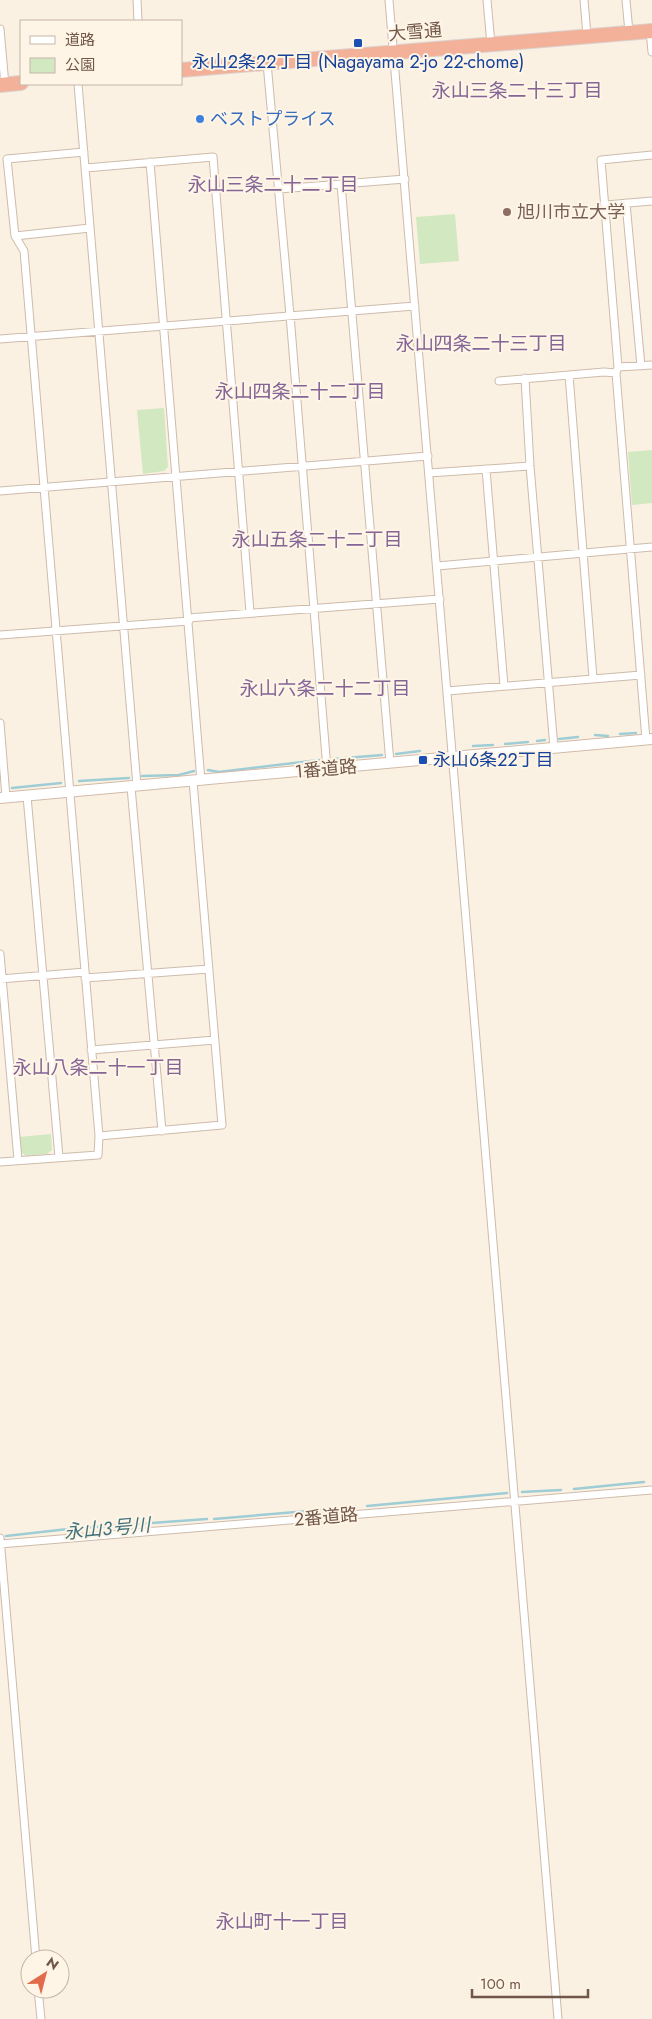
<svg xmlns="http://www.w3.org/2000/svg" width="652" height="2019" viewBox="0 0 652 2019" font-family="Jost,'Noto Sans JP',sans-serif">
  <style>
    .green { fill: #d1e8c1 }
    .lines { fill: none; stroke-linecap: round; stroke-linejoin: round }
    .stream { stroke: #9ecdd5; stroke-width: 2.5 }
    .street-casing { stroke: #cebbac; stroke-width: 9 }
    .secondary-casing { stroke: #d1baa9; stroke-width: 12 }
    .highway-casing { stroke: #dad3d0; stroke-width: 16 }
    .street { stroke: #fff; stroke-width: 7 }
    .secondary { stroke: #fff; stroke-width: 10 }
    .highway { stroke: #f3b19a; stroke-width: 14 }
    .transit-dot { fill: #1a4fb4; stroke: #fef5e7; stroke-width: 2 }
    .shop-dot { fill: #3f7fe0; stroke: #fef5e7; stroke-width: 2 }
    .education-dot { fill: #8d6e63; stroke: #fef5e7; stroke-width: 2 }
    .labels { text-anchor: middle; stroke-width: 4; stroke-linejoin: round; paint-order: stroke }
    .street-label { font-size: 18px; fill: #715749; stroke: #fef5e7 }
    .transit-label { font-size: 18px; fill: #164399; stroke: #fef5e7 }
    .shop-label { font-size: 18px; fill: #366cbe; stroke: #fef5e7; text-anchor: start }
    .education-label { font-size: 18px; fill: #785e54; stroke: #fef5e7; text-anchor: start }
    .neighbourhood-label { font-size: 19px; fill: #846595; stroke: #fef5e7 }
    .water-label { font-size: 19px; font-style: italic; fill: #41737d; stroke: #fef5e7 }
  </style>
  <rect width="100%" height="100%" fill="#fbf1e2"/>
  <path class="green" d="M455,214l4,47 -39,3 -4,-47z
    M164,408l4,59 -4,4 -21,3 -6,-64z
    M652,450v53l-20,2 -4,-53z
    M51,1134l1,16 -5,4 -21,2 -5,-4 -2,-15z"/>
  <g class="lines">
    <path class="stream" d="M620,734l16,-1
      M595,735l13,1
      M559,739l19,-2
      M537,741l8,-1
      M505,744l23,-2
      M473,746l20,-1
      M396,754l24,-3
      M334,759l48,-4
      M208,770l11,2 100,-12
      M142,776l37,-1 15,-4
      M79,781l50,-3
      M12,788l49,-5
      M574,1489l70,-7
      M522,1492l39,-2
      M367,1506l140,-13
      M344,1508l12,-1
      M214,1519l118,-10
      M6,1536l62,-7 139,-10"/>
    <g class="street-casing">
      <path id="street" d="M137,0l1,21
        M389,0l169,2019
        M487,0l4,44
        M584,0l3,35
        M626,0l3,32
        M0,29l5,56
        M650,31l2,21
        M267,63l23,252 37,454
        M78,84l59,702
        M150,162l51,619
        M86,168l127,-11 37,455
        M341,184l49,579
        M279,189l126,-10
        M626,203l15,163
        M606,205l46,-4
        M15,236l75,-8
        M0,339l415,-33
        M618,367l34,-2
        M569,375l24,303
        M525,378l5,88 24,282
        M499,381l105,-9 12,1
        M486,469l18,217
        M429,473l101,-7
        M0,491l428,-35
        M437,566l215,-19
        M188,618l252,-19
        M0,635l189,-14
        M447,691l194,-16
        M0,723l6,74
        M646,740l-30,-367 2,-6 -17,-207 51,-5
        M131,787l31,344
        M27,796l32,361
        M0,954l18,206
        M85,978l124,-9
        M0,979l85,-7
        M91,1050l124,-10
        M99,1136l123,-11 -29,-344
        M0,1162l98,-7 1,-19 -75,-885 -9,-15 -8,-77 77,-7
        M0,1538l36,421
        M0,1544l652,-54
        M38,1989l3,30"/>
    </g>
    <g class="secondary-casing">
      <path id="secondary" d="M0,798l652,-59"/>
    </g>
    <g class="highway-casing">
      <path id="highway" d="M181,70l471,-39
        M0,85l21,-2"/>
    </g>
    <use href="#street" class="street"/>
    <use href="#secondary" class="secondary"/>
    <use href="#highway" class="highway"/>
  </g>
  <g class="transit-dot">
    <rect x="353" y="38" width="10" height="10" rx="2.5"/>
    <rect x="418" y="755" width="10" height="10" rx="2.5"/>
  </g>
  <circle class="shop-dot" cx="200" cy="119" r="5"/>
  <circle class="education-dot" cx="507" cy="212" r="5"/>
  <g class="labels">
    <g class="street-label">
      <text transform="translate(415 32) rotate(-5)" y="6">大雪通</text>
      <text transform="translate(326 769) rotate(-5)" y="6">1番道路</text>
      <text transform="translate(326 1517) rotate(-5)" y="6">2番道路</text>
    </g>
    <g class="transit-label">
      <text x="358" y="68">永山2条22丁目 (Nagayama 2-jo 22-chome)</text>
      <text x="433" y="766" text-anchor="start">永山6条22丁目</text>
    </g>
    <g class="shop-label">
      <text x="210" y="125">ベストプライス</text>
    </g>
    <g class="education-label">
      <text x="517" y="218">旭川市立大学</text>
    </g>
    <g class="neighbourhood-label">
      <text x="517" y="97">永山三条二十三丁目</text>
      <text x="273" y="191">永山三条二十二丁目</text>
      <text x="481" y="350">永山四条二十三丁目</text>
      <text x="300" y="398">永山四条二十二丁目</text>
      <text x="317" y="546">永山五条二十二丁目</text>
      <text x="325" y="695">永山六条二十二丁目</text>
      <text x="98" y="1074">永山八条二十一丁目</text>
      <text x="282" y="1928">永山町十一丁目</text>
    </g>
    <g class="water-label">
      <text transform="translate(107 1528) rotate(-5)" y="7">永山３号川</text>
    </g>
  </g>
  <rect x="20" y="20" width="162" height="65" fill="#fef5e7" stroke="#c6b6a8"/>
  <rect x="30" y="36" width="25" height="8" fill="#ffffff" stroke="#c6b6a8"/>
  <text x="65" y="45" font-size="15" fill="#715749">道路</text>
  <rect x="30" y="58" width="25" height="15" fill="#d1e8c1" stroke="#c6b6a8"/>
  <text x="65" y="70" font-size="15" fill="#715749">公園</text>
  <g transform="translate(45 1974) rotate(36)"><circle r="24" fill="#fef5e7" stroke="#c6b6a8"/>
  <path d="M0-4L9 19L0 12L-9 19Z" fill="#e16b4a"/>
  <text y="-8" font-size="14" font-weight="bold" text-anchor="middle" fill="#715749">N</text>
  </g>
  <path d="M472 1989v8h116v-8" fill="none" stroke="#715749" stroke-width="2.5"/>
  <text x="480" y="1989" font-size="15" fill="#715749" stroke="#fef5e7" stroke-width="4" paint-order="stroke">100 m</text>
</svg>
